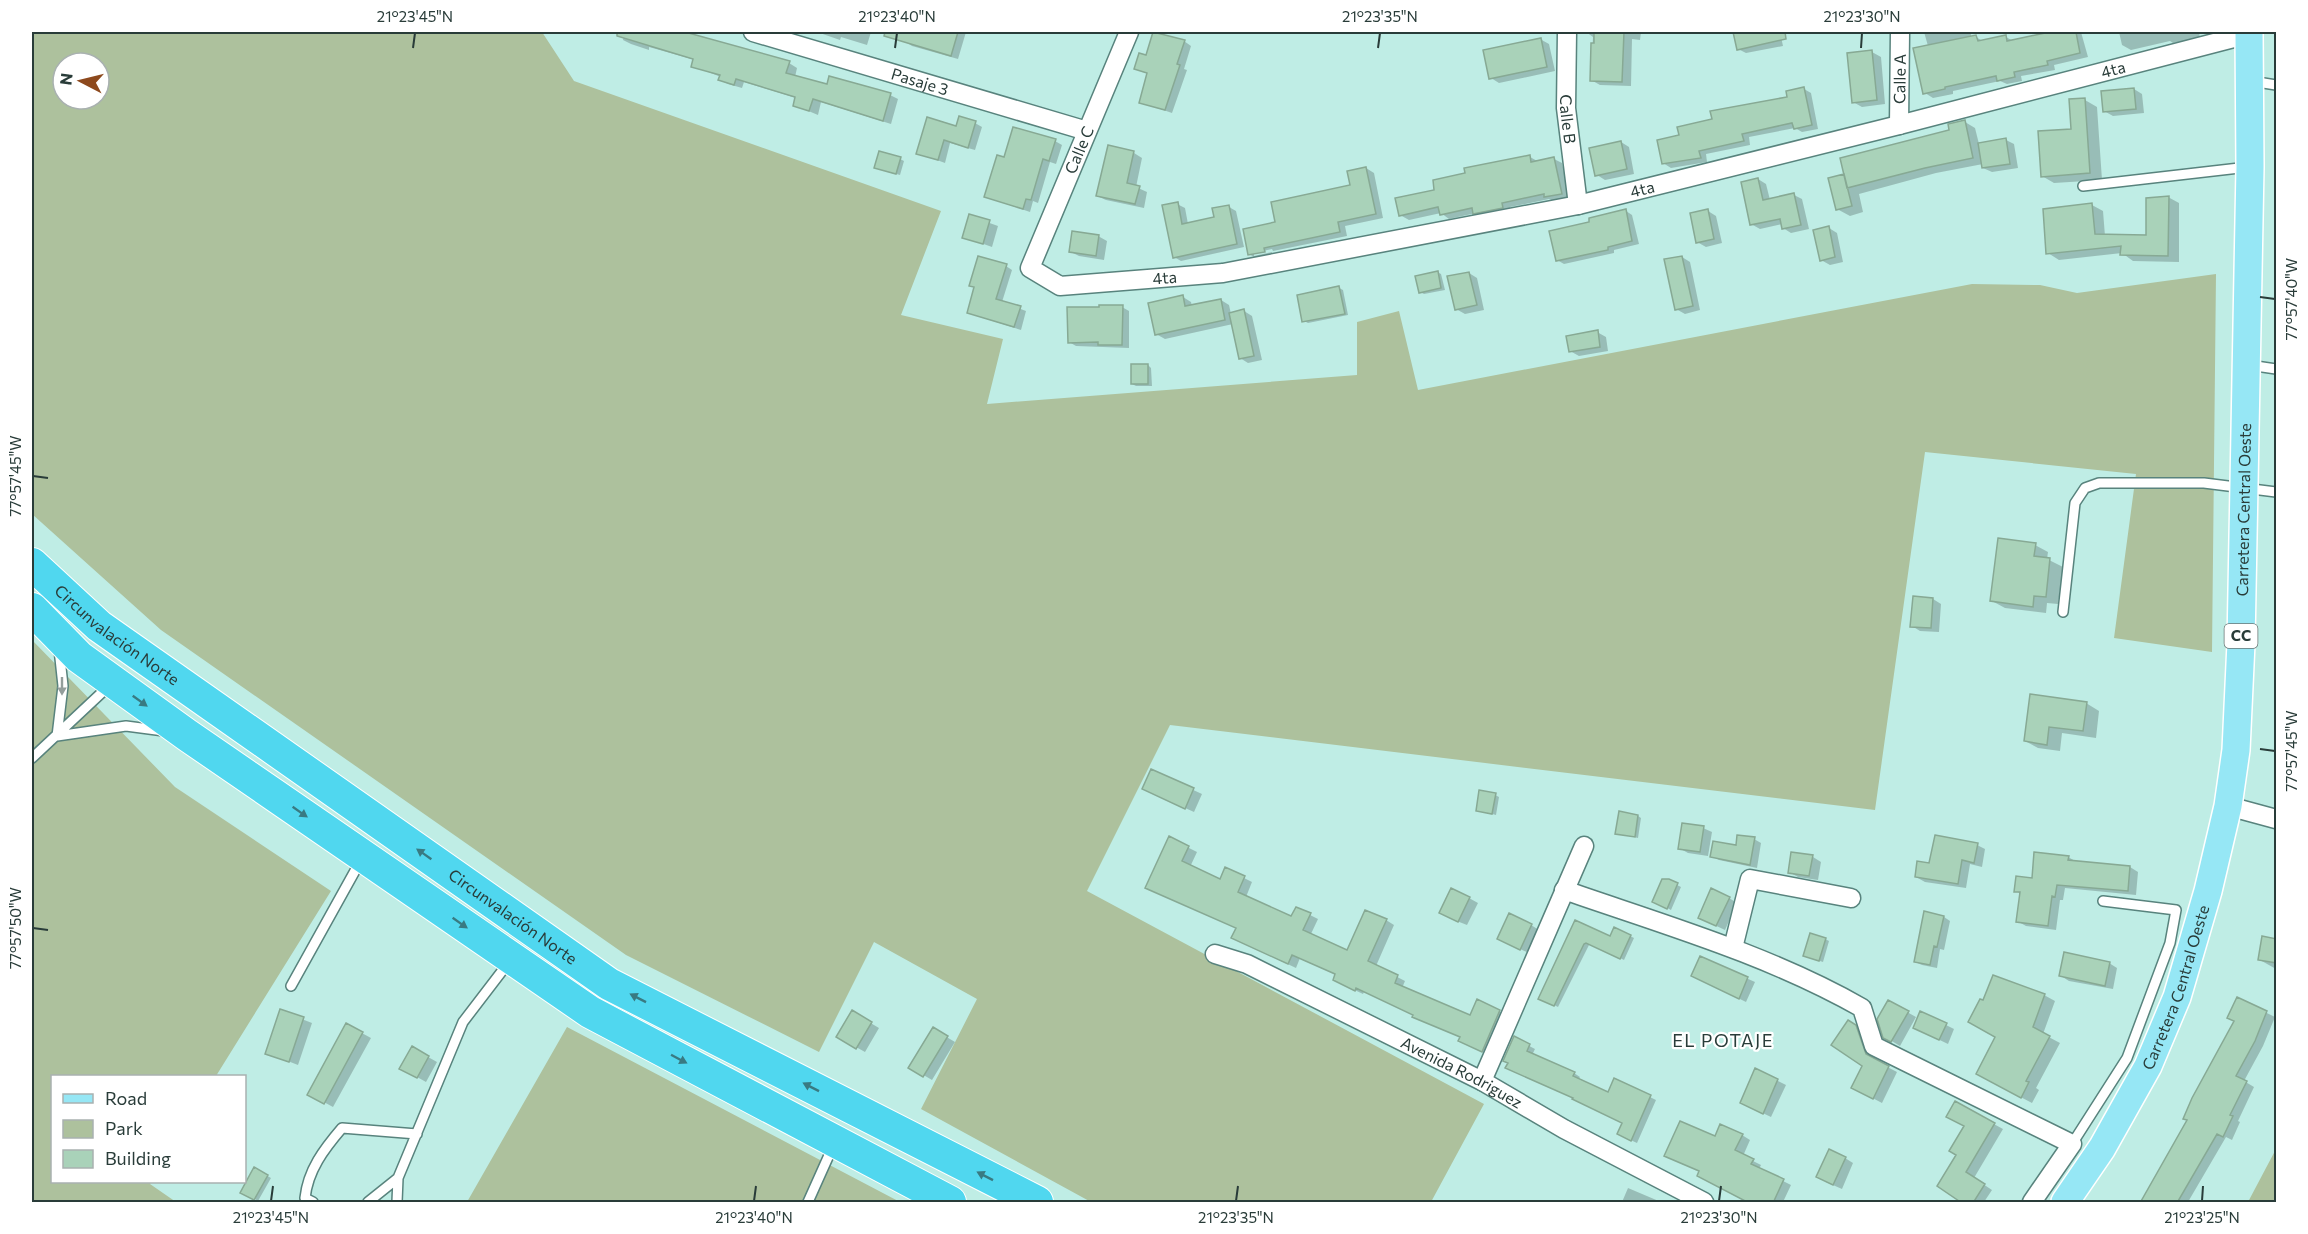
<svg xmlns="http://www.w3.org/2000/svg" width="2308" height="1234" viewBox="0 0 2308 1234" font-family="Commissioner,sans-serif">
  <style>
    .green { fill: #adc19d; fill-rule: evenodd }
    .shadow { fill: #0003 }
    .building { fill: #a9d2b9; stroke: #87a994; stroke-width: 1.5 }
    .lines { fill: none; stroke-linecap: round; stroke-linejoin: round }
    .lane-casing { stroke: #58837d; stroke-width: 12 }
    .street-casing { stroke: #58837d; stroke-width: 21 }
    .primary-casing { stroke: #fff; stroke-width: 30 }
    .highway-casing { stroke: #fff; stroke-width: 34 }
    .lane { stroke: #fff; stroke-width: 9 }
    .street { stroke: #fff; stroke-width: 18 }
    .primary { stroke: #96e7f5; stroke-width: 27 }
    .highway { stroke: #50d7ef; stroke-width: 32 }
    .oneway { fill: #949e9c }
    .oneway2 { fill: #397a82 }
    .ticks { fill: none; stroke: #293c39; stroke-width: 2 }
    .labels { text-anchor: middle; stroke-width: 4.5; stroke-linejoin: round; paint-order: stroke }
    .shield { fill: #fff; stroke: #697674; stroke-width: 1.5 }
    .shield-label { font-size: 15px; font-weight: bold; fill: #293c39 }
    .street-label { font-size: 16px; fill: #293c39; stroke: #fff }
    .neighbourhood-label { font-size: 18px; letter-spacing: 1.5px; fill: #293c39; stroke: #fff }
    .neatline { fill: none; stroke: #293c39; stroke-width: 2 }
    .ticks-label { font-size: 15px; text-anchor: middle; fill: #293c39 }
  </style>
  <rect width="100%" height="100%" fill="#bfede5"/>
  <path class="green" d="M32,32h510l32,49 367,130 -40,104 102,24 -16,65 370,-29v-53l42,-11 19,79 554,-106 68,1 37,8 139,-19 -4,378 -98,-14 22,-164 -211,-22 -50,358 -705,-85 -83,166 397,213 -53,98h-340l-170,-93 56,-110 -103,-57 -55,110 -193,-97 -465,-325 -129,-116zM63,63h36v36h-36z
    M32,640l143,147 156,104 -115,185h-164v106h99l-1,2 26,18h-144z
    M567,1027l333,175h-433z
    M2276,1149v53h-28z"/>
  <path class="shadow" d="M613,32h76l-1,2 101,29 8,5 -2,9 33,9 62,9 8,4 -7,25 -70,-22 -3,13 -24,-10 2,-7 -52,-16 -2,6 -14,-4 -8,-4 1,-3 -28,-11 2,-6 -46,-13v3l-18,-6 -8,-4 1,-5z
    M817,32h54l-4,13 -26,-8 -1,3z
    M909,32h57l-8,27 -46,-13 -6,-4z
    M1586,32h55l-1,8 -8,-1 -1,47 -31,-1 -9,-5 2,-43z
    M1744,32h36l3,14 -37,7 -8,-4 -3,-15z
    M1924,32h46l2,6 4,-1 8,5 22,-5 7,4 44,-9h24l7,25 -34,8 1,5 -34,6 1,5 -15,3 -7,-3 -47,10v3l-20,4 -8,-5 3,-47z
    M2119,32h80l1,6 -27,5 -3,-2 -39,9 -9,-5z
    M1540,39l9,5 6,27 -56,12 -8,-5z
    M1184,41l7,5 -7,23 3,1 -15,43 -32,-11 8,-28 -12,-5 11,-12z
    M1872,52l9,5 4,47 -23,3 -9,-5z
    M1804,89l7,4 7,36 -16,3 -7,-4 -46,9 1,8 -44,9 1,8 -36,6 -8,-5 18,-27 33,-15 75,-22z
    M2134,89l8,5 2,19 -31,3 -9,-5z
    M2085,100l12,7 5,73 -48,3 -12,-7 30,-46z
    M1965,122l10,6 4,16 27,-4 8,4 4,24 -26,4 -9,-4v-4l-47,9 -77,21 4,18 -13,4 -13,-7 6,-34 108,-44z
    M975,123l7,4 -7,23 -25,-7 -5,20 -27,-10 39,-25z
    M1055,141l7,4 -6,19 -6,-2 -12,41 -5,-2 -3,11 -44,-15 19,-38z
    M1621,142l8,5 5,27 -29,6 -8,-5z
    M1109,147l25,6 8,5 -6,29 11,5 -3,16 -38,-8 -9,-4z
    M1530,157l9,5 15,-3 8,4 8,35 -16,3 -5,-2 -39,8 1,5 -28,6 -7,-5 -27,6 -8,-6 -32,7 -9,-5 36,-24z
    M900,159l4,2 -4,14 -21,-6z
    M1366,168l8,5 9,45 -38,8 2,10 -74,15 -1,-2 -18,4v3l18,-4v4l-15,3 -8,-5 28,-31 75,-36z
    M1758,179l8,5 4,16 24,-5 8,4 7,30 -18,4 -8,-5 -1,-4 -22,5 -9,-5z
    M2168,197l11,6v59l-46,-1 -11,-8 -63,7 -11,-7 44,-48 11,6 2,25 43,1z
    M1177,204l8,4 3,16 28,-6 13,-11 7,4 8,36 -63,14 -7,-4z
    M1626,211l6,4 7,29 -25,6v3l-50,11 -7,-4 34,-37z
    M1708,211l8,5 6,27 -16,4 -9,-5z
    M970,216l28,10 -6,21 -28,-10z
    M1829,228l8,5 6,29 -13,3 -9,-5z
    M1098,236l9,5 -3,19 -25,-4 -8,-4z
    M1682,257l8,5 10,48 -15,4 -9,-5z
    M1006,266l6,4 -10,32 24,9 -5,19 -53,-17z
    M1437,272l4,2 4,16 -21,4 -4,-2z
    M1469,273l8,5 7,32 -19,4 -9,-5z
    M1339,288l4,2 5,25 -40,8 -4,-2z
    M1183,297l8,5 1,4 29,-6 8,5 2,9 13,-3 8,5 10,44 -14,3 -8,-5 -7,-34 -68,15 -9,-5z
    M1122,307l7,4v37l-53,-2 -7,-4z
    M1597,332l9,5 2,14 -29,5 -9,-5z
    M1148,365l3,3 1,18h-16l-4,-2z
    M2035,545l13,7 -1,7 16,8 -5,37 -11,-1 -1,10 -41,-5 -13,-7z
    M1933,599l8,5 -2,28 -19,-1 -8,-5z
    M2086,703l13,8 -3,27 -34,-5 -2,18 -22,-3 -13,-7z
    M1152,771l50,23 -8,18 -42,-19z
    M1495,795l4,2 -3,18 -18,-5z
    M1638,816l3,2 -3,20 -21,-5z
    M1703,828l9,4 -4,24 -20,-3 -9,-5z
    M1169,838l28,14 -7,15 30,14 24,-3 8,4 -6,15 46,21 18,-3 8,4 -8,17 37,16 39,-32 8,5 -18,41 29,15 -3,7 69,29 7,-16 30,15 -17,39 -23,-10 -6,-8 -98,-45 -1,2 -21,-10 -5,-9 -37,-17 -4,10 -55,-26 -3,-14 -83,-36z
    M1754,839l7,4 -4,25 -38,-8 -7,-4z
    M1977,845l8,4 -3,18 -12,-3 -4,24 -41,-6 -9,-5 15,-13z
    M1793,853l20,4 8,5 -3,18 -20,-3 -9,-5z
    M2068,857l9,5 53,5 8,5 -2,23 -71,-7 -2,12h-3l-4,30 -30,-4 -9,-5 4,-27 -5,-3z
    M1669,881l12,6 -10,23 -17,-9z
    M1469,898l9,5 -11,22 -18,-7z
    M1729,898l8,5 -12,27 -17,-8z
    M1926,913l18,4 6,4 -6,29 -4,-1 -3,19 -15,-3 -7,-3z
    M1576,922l35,16 19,-2 4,2 -10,22 -34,-17 -32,64 -18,-9z
    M1531,925l8,5 -10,23 -22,-10z
    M1825,939l4,2 -6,21 -18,-6z
    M2276,940v29l-16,-9z
    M1701,958l54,24 -9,20 -47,-23z
    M2109,963l8,5 -4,21 -44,-8 -8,-5z
    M2044,995l11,6 -12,33 17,9 -24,45 3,2 -7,13 -44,-23z
    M2238,999l37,18 -12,29 -19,35 10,6 -16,34 2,1 -8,18 -6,-3 -38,65h-47l48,-82 46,-99z
    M1889,1002l27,15 -16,29 -15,-9z
    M281,1011l31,12 -14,42 -31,-12z
    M852,1012l27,16 -14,24 -27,-15z
    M1848,1022l16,10 10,28 23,12 -15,31 -21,-11 3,-27z
    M347,1025l24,13 -38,69 -24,-13z
    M1946,1025l8,4 -6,15 -25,-12z
    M933,1029l22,13 -23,38 -22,-13z
    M1514,1038l21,11 -3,6 42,18 6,4 -2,3 31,14 6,-14 41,20 -19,43 -13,-6v-15l-50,-24 -61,-27z
    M412,1048l25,14 -11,20 -25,-14z
    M1756,1070l30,15 -15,32 -21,-10z
    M1955,1103l48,26 -29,49 18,12 -8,12h-19l-7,-47 8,-29z
    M1742,1135l8,5 -7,16 18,9 -2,4 32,16 -8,17h-34l-23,-11 -11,-53z
    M1845,1158l8,5 -11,26 -16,-7z
    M255,1169l16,9 -13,23 -15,-9z
    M1628,1188l33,14h-39z"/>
  <path class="building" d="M617,32h68l105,29 -4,12 41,11 2,-8 62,17 -8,28 -70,-22 -4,12 -16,-5 2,-9 -59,-18 -2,6 -16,-5 2,-5 -29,-8 2,-8 -76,-23z
    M885,32h73l-7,24 -67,-20z
    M1153,32l32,8 -8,24 3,1 -15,45 -26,-7 8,-30 -13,-4 5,-16 7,2z
    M1594,32h30l-2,50 -32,-1 1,-38h3z
    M1733,32h52l1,7 -49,11z
    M2050,32h26l4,21 -33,8 1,4 -34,7 1,5 -18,4 -1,-5 -51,11v2l-22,5 -10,-46 63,-13 2,6 28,-6 1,6z
    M1541,38l6,29 -58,12 -6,-29z
    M1872,50l5,50 -25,3 -5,-50z
    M1804,87l8,38 -18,4 -2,-6 -50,11 2,7 -45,10 2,7 -39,6 -5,-24 22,-5 -2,-8 35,-8 -2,-8 77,-14 -1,-6z
    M2134,88l2,21 -33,3 -2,-21z
    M2085,98l5,75 -49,4 -3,-46 33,-2 -2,-30z
    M959,116l17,5 -8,27 -24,-8 -6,20 -22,-6 11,-37 29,9z
    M1965,120l8,38 -48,10 -78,20 -7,-30 109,-28 -1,-6z
    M1013,127l43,12 -7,22 -6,-2 -12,41 -5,-1 -3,10 -39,-12 13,-42 7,2z
    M2006,138l4,26 -28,4 -4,-25z
    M1621,141l6,28 -32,7 -6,-28z
    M1108,145l26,6 -7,32 13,3 -5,18 -39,-8z
    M879,151l22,6 -5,17 -22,-6z
    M1530,155l1,7 23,-5 8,37 -18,3v-3l-42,9 1,5 -30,6 -1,-6 -32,7 -2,-8 -39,9 -4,-18 39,-8 -1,-10 32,-7 -1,-5z
    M1366,167l10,47 -38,8 2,10 -76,16 1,4 -17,3 -5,-26 32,-7 -4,-20 79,-17 -3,-14z
    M1844,174l8,32 -16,4 -8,-32z
    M1758,178l5,22 31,-7 7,32 -19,4 -2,-10 -30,6 -9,-43z
    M2169,196l-1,60 -48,-1 1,-9 -75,8 -3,-45 49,-6 3,31 51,1v-37z
    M1178,202l4,22 32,-7 -2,-9 17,-3 8,39 -64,14 -11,-53z
    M1626,209l6,32 -24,6v3l-52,11 -7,-30 40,-9v-4z
    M1708,209l6,30 -18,4 -6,-30z
    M969,214l21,6 -7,24 -21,-6z
    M1829,226l6,31 -15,4 -7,-31z
    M1072,231l27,4 -3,21 -27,-4z
    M978,256l29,8 -11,35 25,7 -7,21 -47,-14 7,-26 -5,-1z
    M1682,256l11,50 -18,4 -11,-51z
    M1438,271l3,17 -22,5 -4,-17z
    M1469,272l8,33 -22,5 -8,-34z
    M1339,286l6,28 -43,8 -5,-27z
    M1183,295l2,11 36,-7 4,21 -70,15 -7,-32z
    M1099,305h24l-1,40h-24v-3l-30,1 -1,-36h32z
    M1244,309l10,47 -15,3 -10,-46z
    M1598,330l2,17 -31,5 -3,-16z
    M1131,364h17v20h-17z
    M1998,538l38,5 -2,13 16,2 -4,39 -12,-1 -1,11 -43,-6z
    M1913,596l20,2 -2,30 -21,-1z
    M2030,694l57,8 -4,29 -34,-4 -2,18 -23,-4z
    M1151,769l43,19 -9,21 -43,-20z
    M1479,790l17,3 -4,21 -16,-3z
    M1619,811l19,4 -3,22 -20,-3z
    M1682,823l22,3 -4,26 -22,-3z
    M1737,835l18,2 -5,28 -40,-8 3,-16 23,4z
    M1935,835l43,8 -4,20 -12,-3 -4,24 -43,-7 2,-16 12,2z
    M1169,836l20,10 -7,15 38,18 5,-12 20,9 -7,16 53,24 5,-9 15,6 -8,17 44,20 18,-40 22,9 -19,42 30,14 -3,8 75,32 7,-16 23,11 -18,42 -24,-11 2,-4 -48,-20 1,-2 -57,-27 -1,3 -22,-11 2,-6 -43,-19 -4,9 -57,-26 5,-10 -91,-40z
    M1791,852l22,3 -4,21 -21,-3z
    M2034,852l35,4 -1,4 62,6 -2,25 -71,-6 -2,12 -3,-1 -4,30 -32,-4 4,-30h-6l2,-16 16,2z
    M1662,879h7l9,4 -11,26 -15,-7z
    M1451,888l19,9 -12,25 -19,-9z
    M1711,888l19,9 -14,29 -18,-8z
    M1924,911l20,5 -7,31 -3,-1 -4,19 -16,-3z
    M1509,913l23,11 -12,26 -23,-11z
    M1575,920l35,16 4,-9 17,8 -11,24 -34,-16 -2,1 -30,62 -16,-7z
    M1810,933l16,5 -7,23 -16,-5z
    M2262,936l15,3v24l-19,-3z
    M2064,952l46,10 -5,24 -46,-10z
    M1700,956l48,21 -9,22 -48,-23z
    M1993,975l52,19 -12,33 17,9 -24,45 3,1 -8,16 -45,-24 19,-37 -27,-15 12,-23 3,1z
    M2237,997l30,14 -12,30 -19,35 11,5 -17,34 3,1 -10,21 -6,-3 -40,69h-37l47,-83 -4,-1 9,-21 42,-77 -7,-3z
    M1888,1000l21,11 -18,31 -8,-4 -6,-19z
    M280,1009l24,8 -15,45 -24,-8z
    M852,1010l20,12 -16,27 -20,-12z
    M1920,1011l27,12 -8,17 -26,-12z
    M1848,1020l8,5 10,29 23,12 -16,33 -22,-11 11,-22 -31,-21z
    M346,1023l17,9 -39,72 -17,-9z
    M933,1027l15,9 -25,41 -15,-9z
    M1514,1036l16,8 -3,7 48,21 -2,4 35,16 6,-14 37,17 -20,46 -14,-7 5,-11 -50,-24 1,-1 -68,-30 3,-5 -5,-2z
    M412,1046l17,10 -12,22 -18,-9z
    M1755,1068l23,11 -15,35 -23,-11z
    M1955,1101l40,22 -29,49 19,12 -12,19h-11l-25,-17 19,-31 -7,-4 15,-25 -18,-9z
    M1680,1121l35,15 5,-12 23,10 -8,16 19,9 -3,5 33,15 -11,24h-24l-52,-27 2,-5 -35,-15z
    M1829,1149l17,8 -13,28 -17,-8z
    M254,1167l14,8 -14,25 -14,-7z"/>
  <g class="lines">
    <g class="lane-casing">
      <path id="lane" d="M2251,81l25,4
        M2083,186l165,-19
        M2249,365l27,4
        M2063,612l12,-109 10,-15 14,-5h105l72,9
        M59,649l4,37 -6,50 69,-10 38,5
        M32,758l79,-74
        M291,986l70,-126
        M2072,1144l55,-86 43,-115 6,-33 -73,-9
        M313,1202l-8,-4c3,-28 19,-49 37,-70l75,6
        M368,1202l30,-24
        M397,1202l1,-24 65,-156 46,-60
        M808,1202l26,-58"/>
    </g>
    <g class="street-casing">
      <g id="street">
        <path id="s1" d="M753,32l334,99"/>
        <path id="s2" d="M1129,32l-99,236 30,18 163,-13 355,-68 321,-80 350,-91"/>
        <path id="s3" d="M1567,32l-1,76 12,97"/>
        <path id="s4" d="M1899,125l1,-93"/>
        <path d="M2228,806l48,13"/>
        <path d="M1564,890c101,35 205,65 298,118l12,38 198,98 -40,58"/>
        <path d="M1733,948l17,-69 101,19"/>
        <path id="s5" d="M1215,954l32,10 235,117 82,48 140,73"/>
        <path d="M1482,1081l102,-235"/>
      </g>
    </g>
    <g class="primary-casing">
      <g id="primary">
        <path id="s6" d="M2065,1202l37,-54 46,-82 29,-69 31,-106 20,-85 8,-56 5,-107 9,-476 -1,-135"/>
      </g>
    </g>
    <g class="highway-casing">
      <g id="highway">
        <path id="s7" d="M32,564l67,62 510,358 428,218"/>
        <path d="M32,609l47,48 108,78 403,277 360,190"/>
      </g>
    </g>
    <use href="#lane" class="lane"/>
    <use href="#street" class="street"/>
    <use href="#primary" class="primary"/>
    <use href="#highway" class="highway"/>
  </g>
  <defs><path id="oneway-solid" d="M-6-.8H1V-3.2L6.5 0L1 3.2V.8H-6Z" transform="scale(1.5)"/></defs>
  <use class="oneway" href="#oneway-solid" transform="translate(62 686) rotate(90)"/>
  <g class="oneway2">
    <use href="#oneway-solid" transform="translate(140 701) rotate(36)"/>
    <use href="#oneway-solid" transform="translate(300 812) rotate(35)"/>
    <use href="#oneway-solid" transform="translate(424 854) rotate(-145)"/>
    <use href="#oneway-solid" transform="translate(460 923) rotate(35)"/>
    <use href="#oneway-solid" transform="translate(638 998) rotate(-153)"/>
    <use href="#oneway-solid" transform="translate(679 1059) rotate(28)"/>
    <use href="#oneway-solid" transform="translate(811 1087) rotate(-153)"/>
    <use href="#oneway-solid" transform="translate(985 1176) rotate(-153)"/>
  </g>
  <path class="ticks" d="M413,48l2,-15M895,48l2,-15M1378,48l2,-15M1861,48l1,-15M2260,297l15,2M33,476l15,2M2260,749l15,2M33,928l15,2M271,1201l2,-15M754,1201l2,-15M1236,1201l2,-15M1719,1201l2,-15M2202,1201l1,-15"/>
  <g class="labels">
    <rect class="shield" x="2224.5" y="624" width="33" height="24" rx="4.5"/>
    <g class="shield-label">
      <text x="2241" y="641">CC</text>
    </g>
    <g class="street-label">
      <text dy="6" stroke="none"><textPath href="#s2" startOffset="1368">4ta</textPath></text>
      <text dy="6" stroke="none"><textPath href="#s4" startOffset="46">Calle A</textPath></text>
      <text dy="6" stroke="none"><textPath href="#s1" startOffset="174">Pasaje 3</textPath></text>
      <text dy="6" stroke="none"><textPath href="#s3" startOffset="87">Calle B</textPath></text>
      <text transform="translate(1079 150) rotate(-67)" y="6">Calle C</text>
      <text dy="6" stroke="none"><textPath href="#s2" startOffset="882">4ta</textPath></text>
      <text dy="6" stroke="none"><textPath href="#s2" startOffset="396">4ta</textPath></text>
      <text dy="6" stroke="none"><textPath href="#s6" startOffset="729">Carretera Central Oeste</textPath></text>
      <text dy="6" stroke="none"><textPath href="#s7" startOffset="111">Circunvalación Norte</textPath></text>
      <text dy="6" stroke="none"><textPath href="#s7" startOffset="597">Circunvalación Norte</textPath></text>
      <text dy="6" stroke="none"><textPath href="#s6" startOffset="243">Carretera Central Oeste</textPath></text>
      <text dy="6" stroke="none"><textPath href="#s5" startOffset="274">Avenida Rodriguez</textPath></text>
    </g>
    <g class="neighbourhood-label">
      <text x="1723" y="1047">EL POTAJE</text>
    </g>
  </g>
  <rect width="2308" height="1234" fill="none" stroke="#ffffff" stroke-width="66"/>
  <rect x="51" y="1075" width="195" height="108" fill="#ffffff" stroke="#a9b1b0" stroke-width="1.5"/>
  <rect x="63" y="1094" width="30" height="9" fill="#96e7f5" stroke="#a9b1b0" stroke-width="1.5"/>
  <text x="105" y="1105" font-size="18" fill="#293c39">Road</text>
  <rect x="63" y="1120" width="30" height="18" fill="#adc19d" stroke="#a9b1b0" stroke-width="1.5"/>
  <text x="105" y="1135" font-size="18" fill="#293c39">Park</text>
  <rect x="63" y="1150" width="30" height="18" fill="#a9d2b9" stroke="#a9b1b0" stroke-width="1.5"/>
  <text x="105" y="1165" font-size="18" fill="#293c39">Building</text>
  <g transform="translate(81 81) rotate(277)"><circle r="28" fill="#ffffff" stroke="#a9b1b0" stroke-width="1.5"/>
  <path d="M0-4.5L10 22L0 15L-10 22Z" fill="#8d491d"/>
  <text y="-9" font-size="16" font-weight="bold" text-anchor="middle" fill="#293c39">N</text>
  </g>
  <rect x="33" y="33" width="2242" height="1168" class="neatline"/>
  <g class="ticks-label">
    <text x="415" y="22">21°23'45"N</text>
    <text x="897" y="22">21°23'40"N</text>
    <text x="1380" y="22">21°23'35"N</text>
    <text x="1862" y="22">21°23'30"N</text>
    <text transform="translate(2292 299) rotate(-90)" y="5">77°57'40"W</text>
    <text transform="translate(16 476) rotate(-90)" y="5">77°57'45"W</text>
    <text transform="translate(2292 751) rotate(-90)" y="5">77°57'45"W</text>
    <text transform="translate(16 928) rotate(-90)" y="5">77°57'50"W</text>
    <text x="271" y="1223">21°23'45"N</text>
    <text x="754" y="1223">21°23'40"N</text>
    <text x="1236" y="1223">21°23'35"N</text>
    <text x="1719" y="1223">21°23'30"N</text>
    <text x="2202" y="1223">21°23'25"N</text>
  </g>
</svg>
